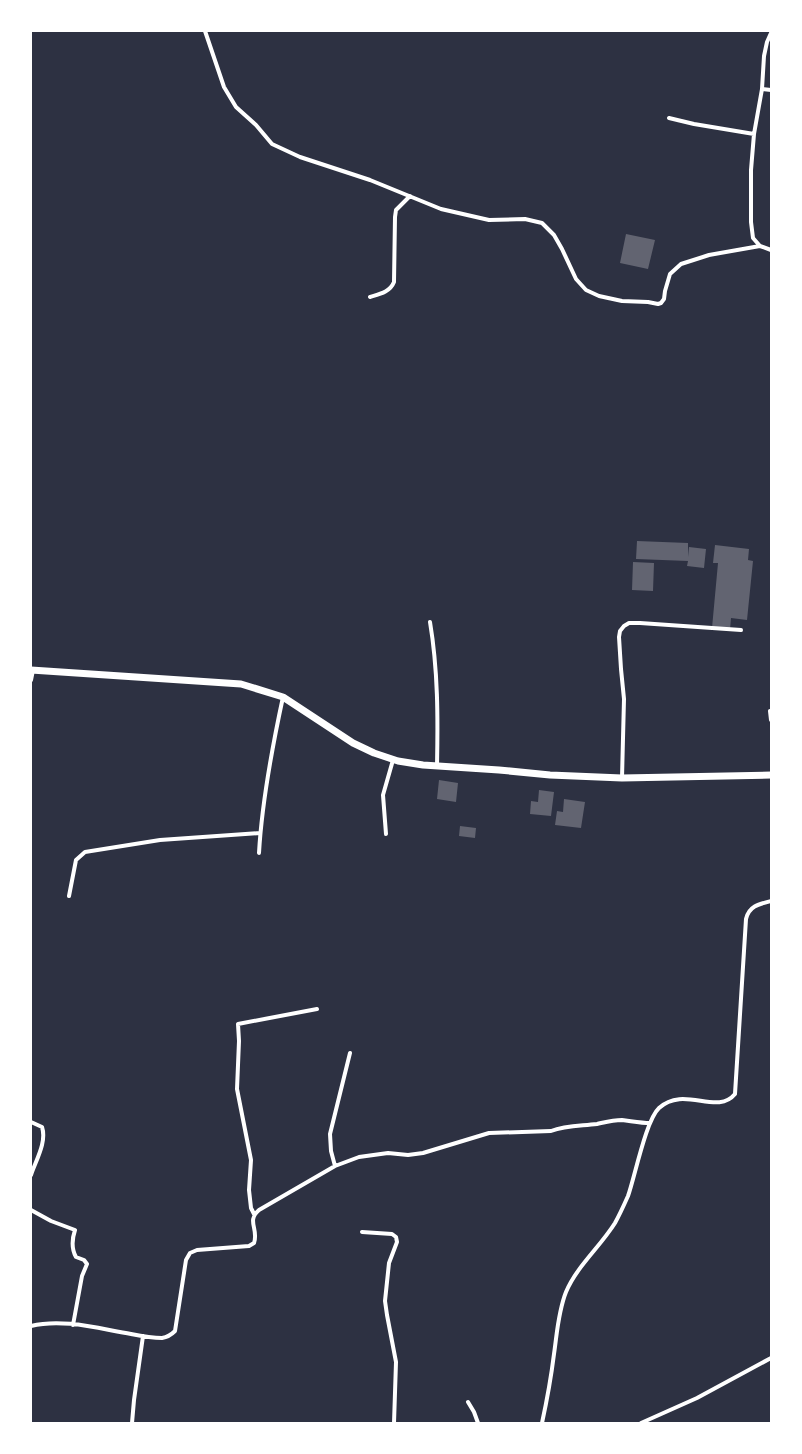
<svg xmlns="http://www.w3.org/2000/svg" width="802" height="1454" viewBox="0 0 802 1454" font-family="Cabin,sans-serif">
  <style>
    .building { fill: #626471 }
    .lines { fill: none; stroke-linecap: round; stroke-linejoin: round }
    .minor { stroke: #fff; stroke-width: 4 }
    .tertiary { stroke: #fff; stroke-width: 7 }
  </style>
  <rect width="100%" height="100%" fill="#2d3142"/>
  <path class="building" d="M626,234l29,6 -7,29 -28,-6z
    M637,541l51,2v14l1,-10 17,2 -2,19 -17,-2 1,-5 -52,-2z
    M715,545l34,4 -1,11 5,1 -6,59 -16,-2 -1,12 -18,-2 6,-65h-5z
    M633,562l21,1 -1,28 -21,-1z
    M439,780l19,3 -2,19 -19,-3z
    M539,790l15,2 -3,24 -21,-2 1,-13 7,1z
    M564,799l21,3 -4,26 -26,-3 2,-14 6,1z
    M460,826l16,2 -1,10 -16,-2z"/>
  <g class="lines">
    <path class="minor" d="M205,31l19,56 12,20 20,18 16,19 28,13 70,23 71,29 48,11 36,-1 17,4 12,12 8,14 14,30 10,11 13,6 23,5 26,1 10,2 3,-1 3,-4 1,-8 5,-17 11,-10 28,-9 51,-9
      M771,33l-4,9 -3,14 -2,33 -8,45 -3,36v52l2,16 7,8 11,4
      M762,89l9,1
      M669,118l25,6 60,10
      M370,297c10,-3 20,-5 24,-15l1,-65 1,-7 14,-14
      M430,622c8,48 8,96 7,144
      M31,680l2,-10
      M770,711l1,9
      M622,778l2,-79 -3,-30 -2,-32 1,-6 4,-5 5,-3h11l101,7
      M386,834l-3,-39 10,-35
      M259,853c3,-53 13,-105 24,-156
      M69,896l7,-36 9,-8 75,-12 100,-7
      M31,1122l11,5c5,15 -6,33 -11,48
      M335,1166l-4,-15 -1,-17 20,-81
      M31,1210l20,11 24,9c-3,9 -4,18 1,27l8,3 3,4 -5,12 -9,49
      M254,1214l-3,-6 -2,-18 2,-30 -14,-71 2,-48 -1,-17 79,-15
      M362,1232l30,2 4,3 1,5 -8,21 -4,38 2,14 9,47 -2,61
      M31,1326c32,-8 69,3 100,8 10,2 21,4 31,4 6,-1 9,-3 13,-7l11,-71 4,-7 7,-3 52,-4 5,-3c5,-14 -8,-22 5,-33l76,-44 24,-9 29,-4 20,2 15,-2 66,-20 62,-2c15,-6 30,-5 46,-7 9,-2 16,-4 25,-4 9,1 19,3 28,3
      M468,1402l6,10 4,11
      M132,1423l2,-23 9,-64
      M542,1423c5,-23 9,-45 12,-69 3,-20 4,-42 12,-62 11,-26 34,-45 49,-69 5,-9 9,-18 13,-27 7,-20 18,-76 31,-88 25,-23 58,8 76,-14l11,-175c3,-13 13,-15 25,-18
      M641,1423l56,-25 74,-40"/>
    <path class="tertiary" d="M31,670l210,14 42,13 70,46 21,10 24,8 25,4 76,5 51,5 72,3 149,-3"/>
  </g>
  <rect width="802" height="1454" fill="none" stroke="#ffffff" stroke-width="64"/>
</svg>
